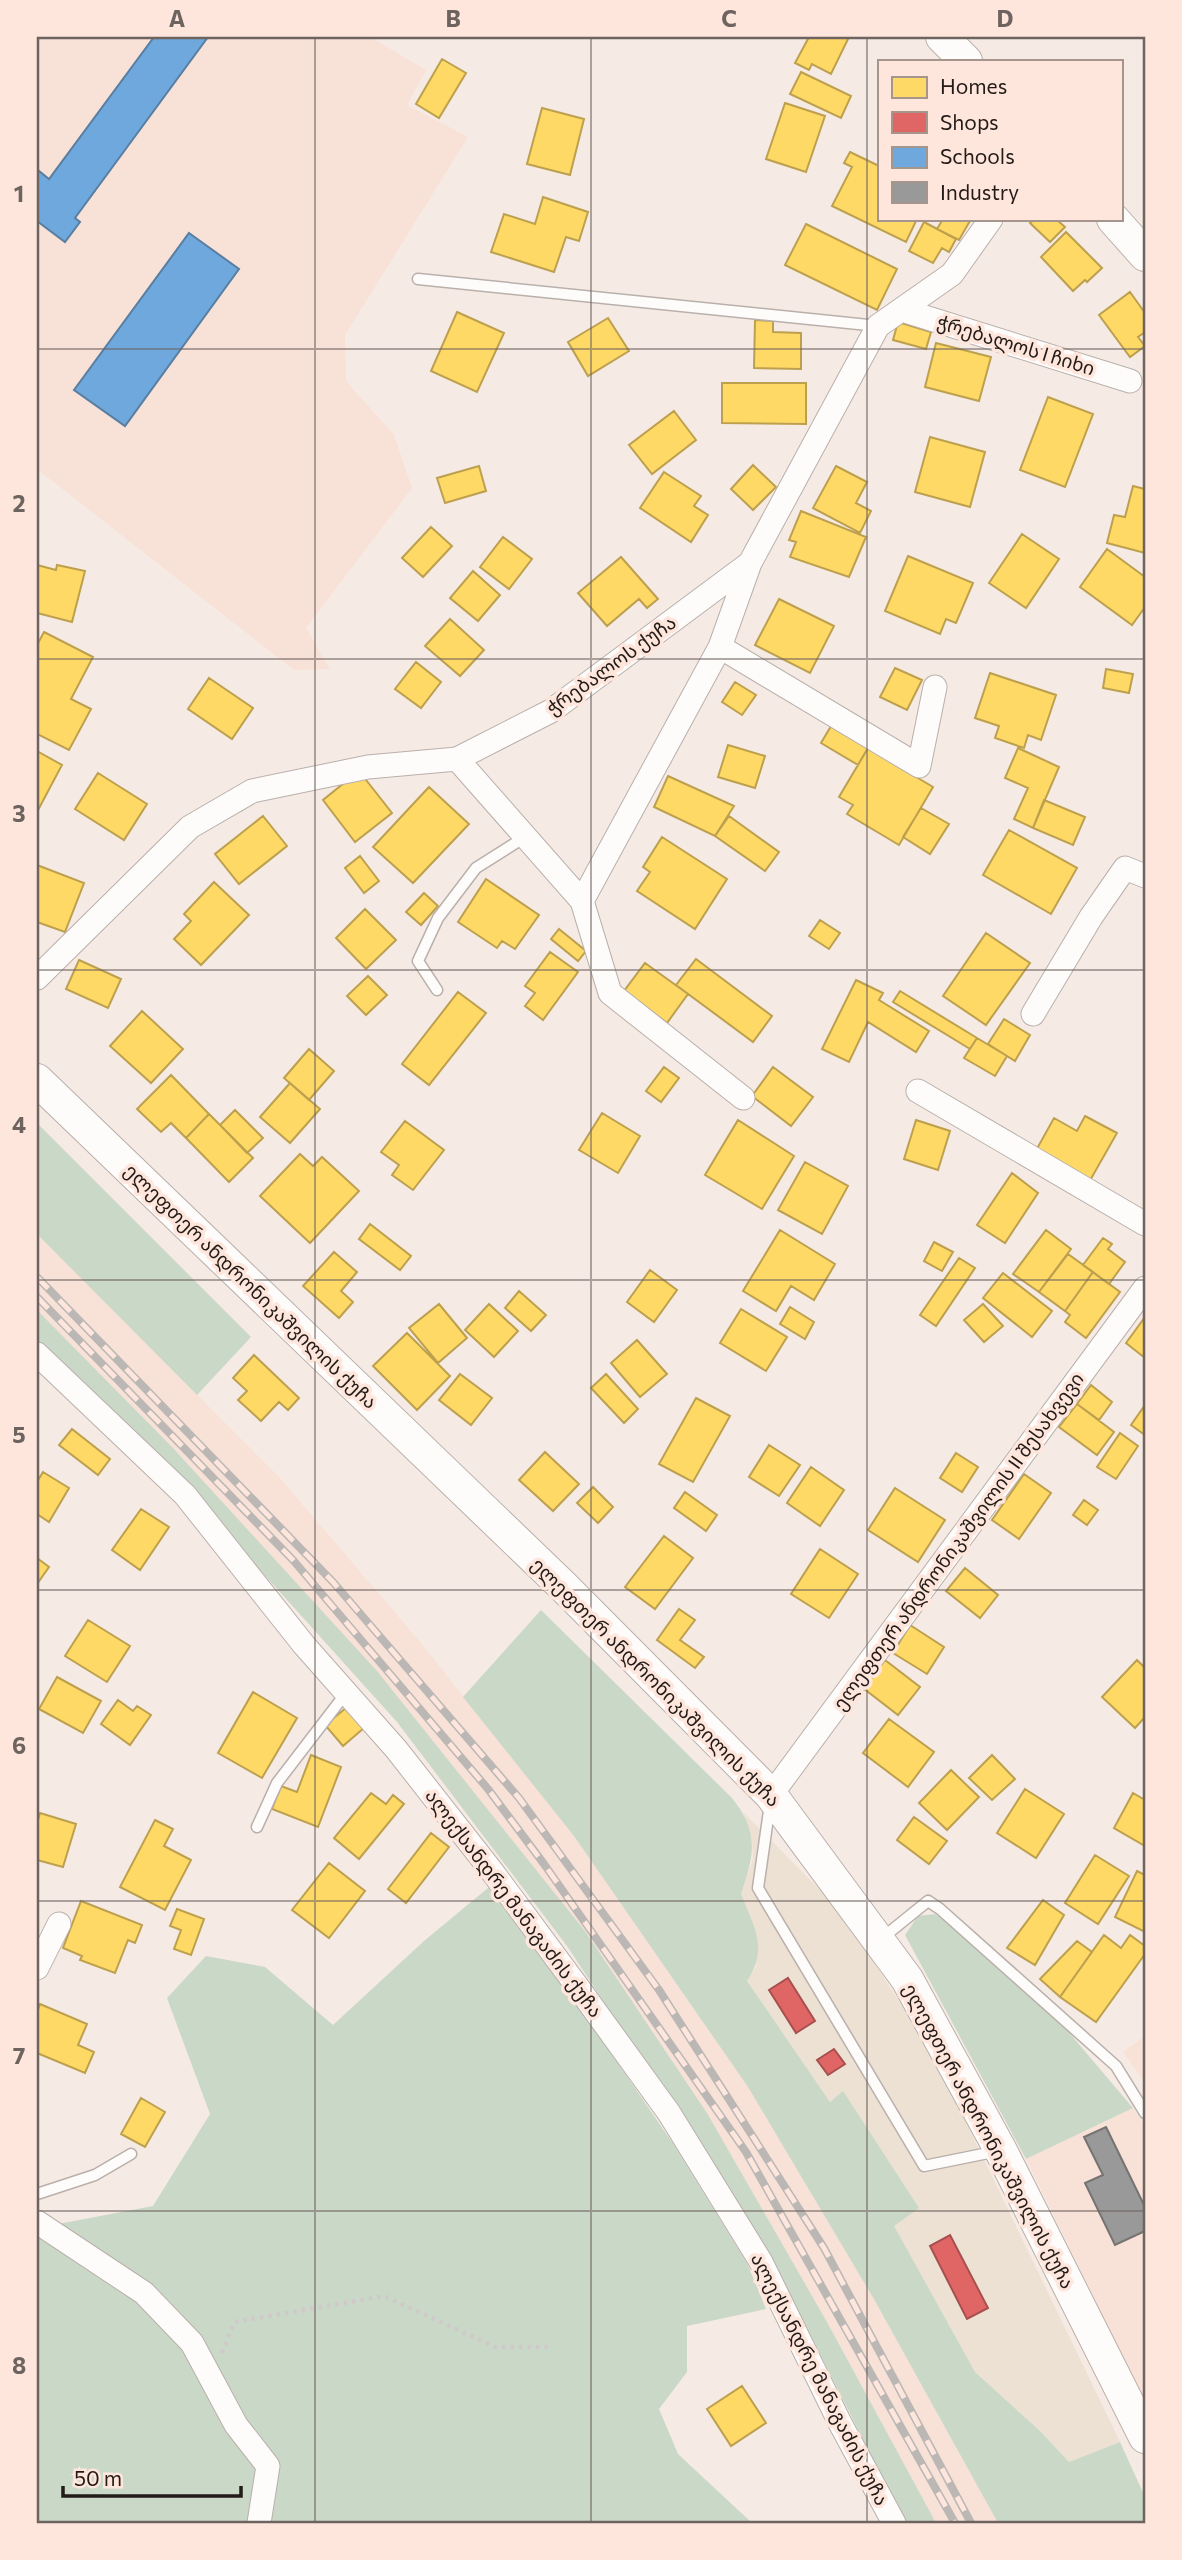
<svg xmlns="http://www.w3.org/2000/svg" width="1182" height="2560" viewBox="0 0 1182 2560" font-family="Commissioner,'Noto Sans Georgian',sans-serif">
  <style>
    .commercial { fill: #ece1d3 }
    .built { fill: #f8e1d7 }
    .green { fill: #cad8c8 }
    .homes { fill: #ffd966; stroke: #bda04e; stroke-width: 2 }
    .shops { fill: #e06666; stroke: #a7504e; stroke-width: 2 }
    .schools { fill: #6fa8dc; stroke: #587ea1; stroke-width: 2 }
    .industry { fill: #999; stroke: #767372; stroke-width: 2 }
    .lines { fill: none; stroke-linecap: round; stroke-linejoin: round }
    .lane-casing { stroke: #b9b0ab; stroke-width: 13 }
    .street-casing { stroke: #b9b0ab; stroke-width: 25 }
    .secondary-casing { stroke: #b9b0ab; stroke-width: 34 }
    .path { stroke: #cfcac9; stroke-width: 4.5; stroke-dasharray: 3.5 5; stroke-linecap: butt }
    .lane { stroke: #fefcfb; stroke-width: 10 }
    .street { stroke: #fefcfb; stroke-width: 23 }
    .secondary { stroke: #fefcfb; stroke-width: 32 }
    .rail-casing { stroke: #bab7b5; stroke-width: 8 }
    .rail { stroke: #fee6dc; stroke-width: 5; stroke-dasharray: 16; stroke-linecap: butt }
    .grid { fill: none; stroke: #6d635f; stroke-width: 2; stroke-opacity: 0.55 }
    .labels { text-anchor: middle; stroke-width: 7; stroke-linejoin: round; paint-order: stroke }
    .street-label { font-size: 19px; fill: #231b17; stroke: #fee6dc }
    .neatline { fill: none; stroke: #6d635f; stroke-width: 2.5 }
    .grid-label { font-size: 23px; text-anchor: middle; font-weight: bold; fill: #6d635f }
  </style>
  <rect width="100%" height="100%" fill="#f6eae4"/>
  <path class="commercial" d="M743,1812l93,94 71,107 53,97 160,332 -51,20 -30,-32 -64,-58 -82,-146 25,-19 -75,-115 -13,10 -84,-122 10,-13 -15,-73 12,-35 -1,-19z"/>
  <path class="built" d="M37,37h333l56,33 -19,35 61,32 -123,198 1,46 48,54 18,53 -106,140 24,41 -36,1 -257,-201z
    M37,1234l241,242 143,167 153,193 174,251 127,214 123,222h-62l-109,-201 -120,-209 -122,-182 -208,-260 -204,-223 -136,-138z
    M1145,2036v47l-22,-31z
    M1133,2108l12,18v277l-119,-244z"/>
  <path class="green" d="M37,1123l214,214 -54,58 -160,-161z
    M37,1310l136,138 204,223 208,260 122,182 120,209 109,201h-31l-107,-213 -49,-87 -182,-277 -170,-224 -201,-223 -159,-157z
    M541,1610l191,188c28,35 22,58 9,96 13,34 28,53 6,87l83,121 13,-11 76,117 -25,18 81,146 64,58 30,32 51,-20 25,55v26h-147l-123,-222 -127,-214 -174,-251 -111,-139z
    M494,1883l180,262 74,120 18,44 -79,17v46l-28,37 19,45 74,69h-715v-295l116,-22 57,-92 -43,-116 39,-42 59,11 68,58 91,-84z
    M935,1914l16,10 115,105 67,79 -107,51 -121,-224 13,-19z"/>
  <path class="homes" d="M809,37h40l-18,37 -19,-10 -3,6 -14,-7z
    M442,59l24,14 -27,45 -23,-14z
    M801,72l50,24 -10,22 -51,-24z
    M785,103l40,13 -19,56 -40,-13z
    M542,108l42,11 -14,56 -43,-11z
    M850,152l29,14v53h38l-11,23 -74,-36 20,-39 -8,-4z
    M543,197l45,15 -9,29 -13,-4 -12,35 -63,-20 13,-38 31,10z
    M943,219h28l-12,21 -22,-11z
    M1035,219h21l9,8 -15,15 -20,-19z
    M924,222l32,17 -7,13 -7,-4 -9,15 -24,-12z
    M806,224l91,45 -20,41 -92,-45z
    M1066,232l36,36 -15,14 -2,-2 -12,11 -32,-34z
    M1130,292l15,21v19l-7,5 7,9 -15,11 -31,-42z
    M457,312l47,21 -27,59 -46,-21z
    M608,318l21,33 -41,25 -20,-34z
    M755,320l18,1v11l28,1v36l-47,-1z
    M898,322l33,10 -5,17 -33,-9z
    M936,343l55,14 -12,44 -54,-14z
    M722,383h84v41l-84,-1z
    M1048,397l45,17 -28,73 -45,-17z
    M674,411l22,29 -44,34 -23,-29z
    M930,437l55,15 -15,55 -55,-15z
    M753,465l23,22 -23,23 -22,-21z
    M479,466l7,25 -41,12 -8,-25z
    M836,466l31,16 -11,21 15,8 -11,22 -47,-25z
    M664,472l37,24 -7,10 14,9 -17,27 -51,-34z
    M1133,486l12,3v64l-38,-10 7,-28 11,2z
    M801,511l65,26 -17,40 -59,-20 6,-15 -7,-2z
    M431,527l21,19 -29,31 -21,-19z
    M1022,534l37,25 -33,49 -37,-25z
    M503,537l29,22 -23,30 -29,-22z
    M1107,549l38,28v30l-13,18 -52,-38z
    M908,556l65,27 -17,40 -10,-4 -6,15 -55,-23z
    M621,557l37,42 -11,9 -8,-9 -32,27 -29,-33z
    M37,565l19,5 1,-5 28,6 -13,51 -35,-9z
    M473,571l27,24 -22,26 -28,-23z
    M779,599l55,27 -24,47 -55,-28z
    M450,619l34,31 -24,26 -35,-30z
    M44,632l49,25 -22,42 20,10 -22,41 -32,-16v-89z
    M416,662l25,20 -20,26 -26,-19z
    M895,668l27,12 -15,30 -27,-13z
    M1106,669l27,5 -4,19 -26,-5z
    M990,673l66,22 -15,45 -13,-5 -4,13 -29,-10 4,-12 -24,-8z
    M209,678l44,30 -21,31 -44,-30z
    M735,682l21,13 -14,20 -20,-13z
    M831,726l37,22 -10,17 -37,-22z
    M728,745l37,11 -10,32 -37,-11z
    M868,748l65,39 -34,58 -52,-31 6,-9 -14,-8z
    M1018,748l41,19 -26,61 -19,-9 14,-31 -23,-10z
    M37,751l25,14 -25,47z
    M359,771l33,42 -37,29 -32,-42z
    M98,773l49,31 -23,36 -49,-31z
    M668,776l66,30 -19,30 -61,-29z
    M429,787l40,37 -56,59 -40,-36z
    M1044,800l41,17 -12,28 -40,-17z
    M921,808l28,16 -19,30 -27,-17z
    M263,816l24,30 -48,38 -24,-30z
    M729,816l50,36 -14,19 -50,-35z
    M1009,830l68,38 -26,46 -68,-39z
    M662,837l65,42 -32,50 -58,-38 13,-19 -7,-5z
    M360,856l19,25 -15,12 -19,-25z
    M37,865l47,18 -19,49 -28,-10z
    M486,879l53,36 -24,34 -13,-8 -5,7 -39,-26z
    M214,882l35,33 -48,50 -27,-26 17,-18 -7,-7z
    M424,893l14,13 -17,19 -15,-13z
    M365,909l31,31 -30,29 -30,-31z
    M820,920l20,13 -11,16 -20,-13z
    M559,929l27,22 -8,10 -27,-22z
    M986,933l44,30 -44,62 -43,-29z
    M550,952l28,20 -35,48 -18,-14 10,-13 -10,-7z
    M696,959l76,57 -19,26 -77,-57z
    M79,960l42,19 -13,29 -42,-19z
    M645,963l43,31 -21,29 -43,-32z
    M368,976l19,19 -21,20 -19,-19z
    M856,980l27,13 -4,7 50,31 -13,21 -48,-30 -19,40 -27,-13z
    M900,991l77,47 -7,11 -77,-47z
    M458,992l28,21 -57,72 -27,-21z
    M142,1011l41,38 -32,34 -41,-37z
    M1004,1019l26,16 -15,26 -27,-17z
    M977,1038l30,18 -12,20 -31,-18z
    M309,1049l25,22 -25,29 -25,-22z
    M664,1067l15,11 -18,24 -15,-11z
    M773,1067l40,30 -22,29 -39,-30z
    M171,1075l38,39 -23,24 -15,-15 -10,9 -24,-23z
    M290,1083l30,26 -30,34 -30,-26z
    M235,1110l28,28 -16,15 -27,-28z
    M602,1113l38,23 -22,37 -39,-23z
    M209,1114l44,44 -24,24 -43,-44z
    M1085,1116l32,17 -29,51 -54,-30 20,-36 23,13z
    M738,1120l56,36 -32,53 -57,-34z
    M916,1120l34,11 -12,39 -34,-11z
    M405,1121l39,29 -31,40 -21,-15 7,-10 -18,-13z
    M300,1154l13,12 9,-9 37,34 -49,52 -50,-47z
    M805,1162l43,24 -26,48 -44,-24z
    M1012,1173l26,20 -33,50 -28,-18z
    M370,1224l41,32 -11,14 -41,-31z
    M780,1230l55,34 -21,36 -23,-14 -15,25 -33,-20z
    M1046,1230l25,19 -32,43 -26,-18z
    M1103,1238l9,6 -4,5 17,13 -16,22 -26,-19z
    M934,1242l19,10 -11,19 -18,-10z
    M334,1252l23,20 -16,19 12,11 -14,16 -36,-32z
    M1068,1254l25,18 -28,39 -26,-19z
    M959,1258l16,10 -39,58 -16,-11z
    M650,1270l27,20 -23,32 -27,-20z
    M1093,1272l27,20 -34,46 -21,-16 5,-7 -5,-4z
    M1003,1273l49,38 -20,26 -49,-39z
    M519,1291l27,24 -15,16 -26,-23z
    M439,1304l28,34 -29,25 -29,-35z
    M489,1304l29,27 -24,26 -29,-27z
    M983,1304l20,22 -19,16 -20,-22z
    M790,1307l24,15 -9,17 -25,-15z
    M741,1309l46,28 -21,34 -46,-28z
    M1145,1317v41l-19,-15z
    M407,1333l43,43 -33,34 -44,-44z
    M637,1340l30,34 -27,23 -29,-34z
    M254,1355l45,43 -11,12 -9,-8 -18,19 -23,-21 9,-9 -14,-13z
    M460,1374l32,24 -21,27 -32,-25z
    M606,1374l32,35 -14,14 -33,-35z
    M1091,1385l21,17 -13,18 -22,-16z
    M696,1398l34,18 -37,66 -34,-18z
    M1077,1404l37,28 -17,23 -38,-28z
    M1145,1405v30l-14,-10z
    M72,1429l38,30 -12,16 -39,-30z
    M1120,1433l18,13 -22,33 -19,-12z
    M769,1445l31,20 -21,31 -30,-19z
    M545,1452l34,32 -26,27 -34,-31z
    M956,1453l22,14 -16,25 -22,-14z
    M811,1467l33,23 -24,36 -33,-23z
    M43,1472l26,16 -20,34 -12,-8v-32z
    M1024,1474l27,19 -32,46 -27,-19z
    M593,1487l20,20 -15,16 -21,-20z
    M895,1488l50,32 -27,42 -50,-32z
    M685,1492l32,23 -11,16 -32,-23z
    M1084,1500l14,10 -11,15 -14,-10z
    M141,1509l28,18 -29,43 -28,-20z
    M664,1536l29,22 -38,51 -30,-22z
    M820,1549l38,25 -29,44 -38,-24z
    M37,1558l12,9 -12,17z
    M965,1568l33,27 -18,23 -34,-27z
    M679,1609l16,11 -15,20 24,17 -9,11 -38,-28z
    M88,1620l42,26 -23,36 -42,-26z
    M910,1625l34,22 -17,27 -34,-21z
    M885,1660l35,27 -22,28 -35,-27z
    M1137,1660l8,8v49l-10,11 -33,-31z
    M57,1677l44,24 -18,32 -44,-24z
    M253,1692l44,26 -35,60 -44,-25z
    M118,1700l15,11 4,-5 14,9 -21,30 -29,-21z
    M346,1708l18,20 -21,18 -18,-21z
    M889,1719l45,33 -26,35 -45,-34z
    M311,1755l30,12 -23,60 -46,-18 9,-23 16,6z
    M992,1755l23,24 -23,21 -23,-22z
    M951,1770l28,27 -32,33 -28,-27z
    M1025,1789l39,25 -28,44 -39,-25z
    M371,1793l15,11 7,-9 11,9 -45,55 -25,-21z
    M1133,1793l12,7v46l-31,-18z
    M40,1813l36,11 -13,43 -26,-7v-37z
    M914,1817l33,24 -18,23 -32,-24z
    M155,1820l18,9 -9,17 27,14 -26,50 -45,-23z
    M431,1833l18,14 -43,56 -18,-14z
    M1095,1855l34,21 -31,48 -33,-21z
    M329,1863l36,28 -36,47 -37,-28z
    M1137,1871l8,4v57l-30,-15z
    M1043,1900l21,15 -29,50 -28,-17z
    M81,1901l61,24 -7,18 -7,-3 -13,33 -35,-13 2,-4 -19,-8z
    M177,1909l27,10 -13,36 -17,-6 7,-19 -11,-4z
    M1104,1935l17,13 9,-13 15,11v8l-49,68 -36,-25z
    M1077,1941l15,11 -32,45 -20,-18z
    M40,2004l47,20 -9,21 16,7 -9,21 -48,-20v-40z
    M141,2098l24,14 -20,35 -24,-13z
    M742,2386l24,37 -35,23 -24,-37z"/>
  <path class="shops" d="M788,1978l27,43 -19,12 -27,-43z
    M834,2049l11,15 -17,11 -11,-15z
    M950,2235l38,73 -21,11 -37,-73z"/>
  <path class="schools" d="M154,37h54l-133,181 5,4 -15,20 -28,-21v-47l2,-3 10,8z
    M189,233l50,36 -114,157 -51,-36z"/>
  <path class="industry" d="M1106,2127l39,80v24l-30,14 -30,-62 18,-8 -19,-38z"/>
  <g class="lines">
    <g class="lane-casing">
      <path id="lane" d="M418,279l460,47
        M437,990l-19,-29 20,-43 38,-50 49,-31
        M770,1804l-12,84 166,278 74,-15
        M257,1827l20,-44 69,-90
        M881,1939l47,-38 12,8 176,157 29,47
        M37,2194l58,-19 36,-21"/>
    </g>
    <g class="street-casing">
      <path id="street" d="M902,310l228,71
        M720,647l199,119 16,-79
        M457,759l125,142 28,92 133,105
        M582,901l138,-254 30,-84
        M37,978l153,-151 62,-36 116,-24 89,-8 94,-48 199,-148 128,-237 74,-52 39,-55
        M1033,1014l58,-97 34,-49 20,8
        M918,1091l227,133
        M37,1354l148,141 119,150 92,104 95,121 89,120 89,123 92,149 79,161 54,100
        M771,1795l374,-507
        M37,1968l22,-44
        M37,2222l107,71 48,50 44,82 32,41 -9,57"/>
    </g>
    <g class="secondary-casing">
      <path id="secondary" d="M942,37l24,24
        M1113,219l32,36
        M37,1080l526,506 208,209 136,184 94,172 144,286"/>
    </g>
    <path class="path" d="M222,2353l12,-31 150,-26 111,51h56"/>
    <use href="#lane" class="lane"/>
    <use href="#street" class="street"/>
    <use href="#secondary" class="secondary"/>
    <g class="rail-casing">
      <path id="rail" d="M37,1277l296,305 186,216 140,192 165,258 147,275
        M37,1297l256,263 195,229 56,75 202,288 209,371"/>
    </g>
    <use href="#rail" class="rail"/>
  </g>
  <path class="grid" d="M315,37v2486M591,37v2486M867,37v2486M37,349h1108M37,659h1108M37,970h1108M37,1280h1108M37,1590h1108M37,1901h1108M37,2211h1108"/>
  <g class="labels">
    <g class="street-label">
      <text transform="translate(1016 345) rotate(17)" y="7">ჭრებალოს I ჩიხი</text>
      <text transform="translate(611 665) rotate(-36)" y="7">ჭრებალოს ქუჩა</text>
      <text transform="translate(251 1286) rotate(44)" y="7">ელეფთერ ანდრონიკაშვილის ქუჩა</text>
      <text transform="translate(958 1541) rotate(-54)" y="7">ელეფთერ ანდრონიკაშვილის II შესახვევი</text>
      <text transform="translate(656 1682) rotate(45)" y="7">ელეფთერ ანდრონიკაშვილის ქუჩა</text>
      <text transform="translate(514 1903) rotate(53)" y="7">ალექსანდრე მანაგაძის ქუჩა</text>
      <text transform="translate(989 2136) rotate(62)" y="7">ელეფთერ ანდრონიკაშვილის ქუჩა</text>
      <text transform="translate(820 2379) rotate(63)" y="7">ალექსანდრე მანაგაძის ქუჩა</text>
    </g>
  </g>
  <rect width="1182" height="2560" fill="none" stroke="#fee6dc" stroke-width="77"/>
  <rect x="878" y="60" width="245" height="161" fill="#fee6dc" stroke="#a6958d" stroke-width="2"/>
  <rect x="892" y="77" width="35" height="21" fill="#ffd966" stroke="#a6958d" stroke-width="2"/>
  <text x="940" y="94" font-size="21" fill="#231b17">Homes</text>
  <rect x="892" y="112" width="35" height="21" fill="#e06666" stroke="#a6958d" stroke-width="2"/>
  <text x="940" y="130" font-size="21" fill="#231b17">Shops</text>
  <rect x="892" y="147" width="35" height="21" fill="#6fa8dc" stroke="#a6958d" stroke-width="2"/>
  <text x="940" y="164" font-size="21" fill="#231b17">Schools</text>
  <rect x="892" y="182" width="35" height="21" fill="#999999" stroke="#a6958d" stroke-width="2"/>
  <text x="940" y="200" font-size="21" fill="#231b17">Industry</text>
  <path d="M63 2486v10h178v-10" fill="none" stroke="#231b17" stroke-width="3.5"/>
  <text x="74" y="2486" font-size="21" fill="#231b17" stroke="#fee6dc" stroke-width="5" paint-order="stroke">50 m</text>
  <rect x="38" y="38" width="1106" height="2484" class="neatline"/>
  <g class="grid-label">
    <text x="177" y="27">A</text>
    <text x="453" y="27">B</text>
    <text x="729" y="27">C</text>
    <text x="1005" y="27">D</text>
    <text x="19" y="202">1</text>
    <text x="19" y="512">2</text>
    <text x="19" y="822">3</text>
    <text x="19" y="1133">4</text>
    <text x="19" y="1443">5</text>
    <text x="19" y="1754">6</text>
    <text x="19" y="2064">7</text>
    <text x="19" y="2374">8</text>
  </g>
</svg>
